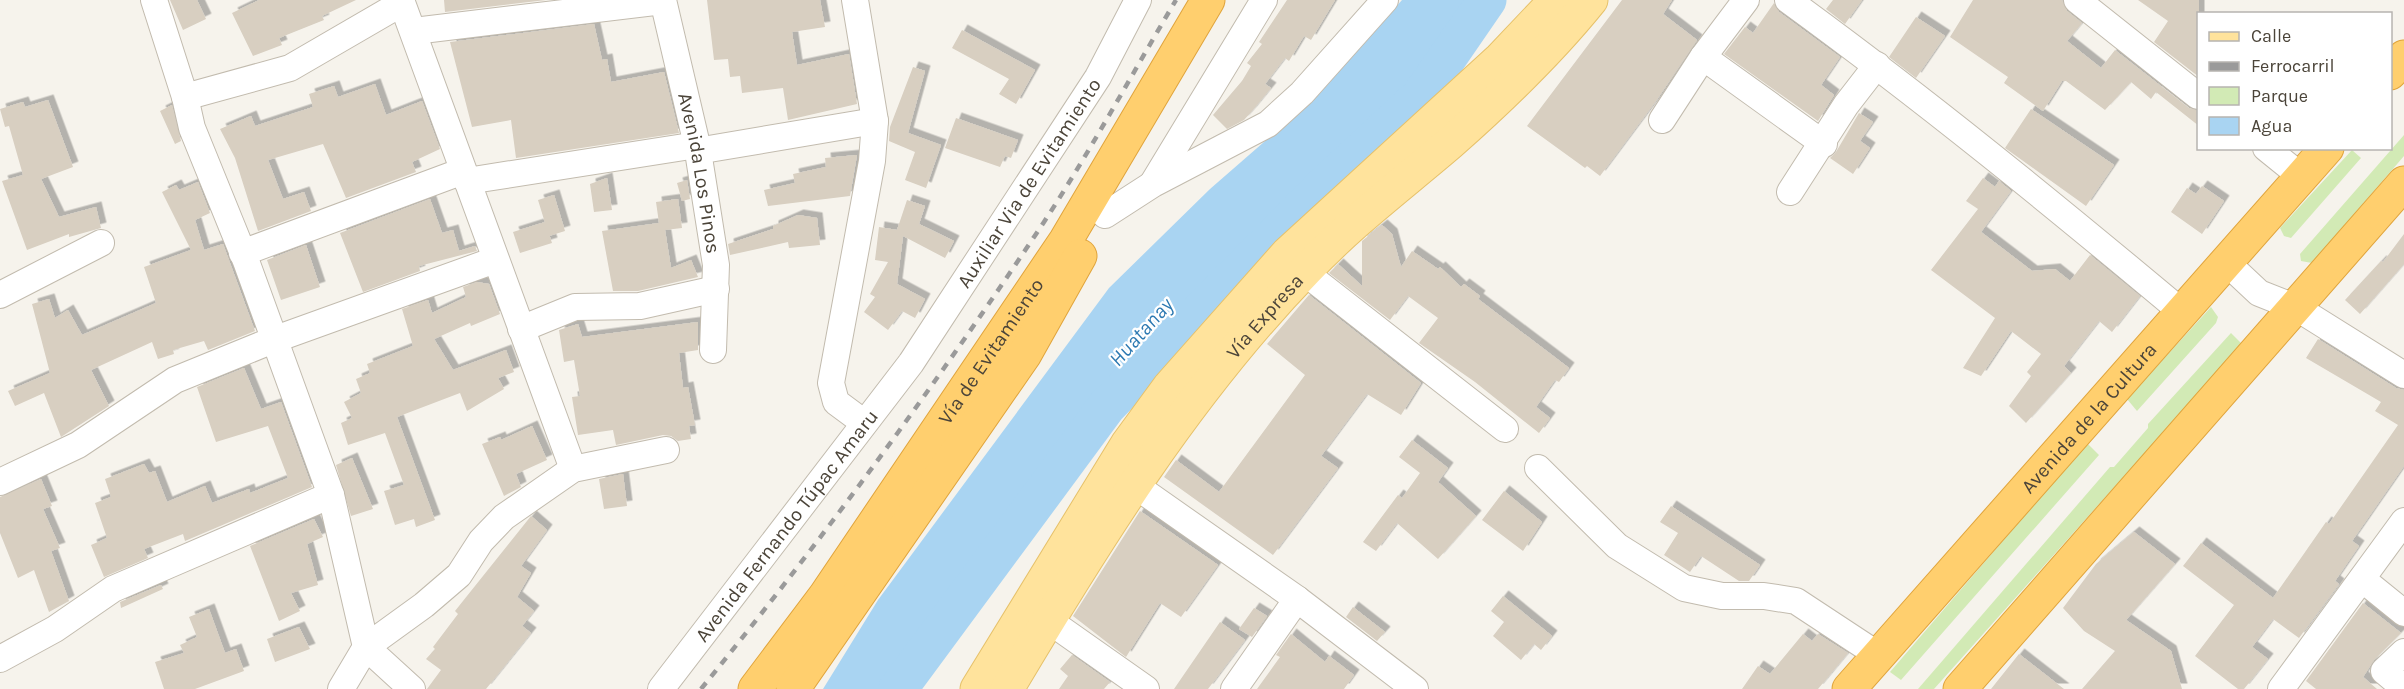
<svg xmlns="http://www.w3.org/2000/svg" width="2404" height="689" viewBox="0 0 2404 689" font-family="Karla,sans-serif">
  <style>
    .green { fill: #d2eab5 }
    .water { fill: #a9d4f2 }
    .lines { fill: none; stroke-linecap: round; stroke-linejoin: round }
    .river { stroke: #a9d4f2; stroke-width: 39 }
    .building { fill: #d8cfc1; filter: url(#shadow) }
    .street-casing { stroke: #c2bbae; stroke-width: 28 }
    .primary-casing { stroke: #e6c16a; stroke-width: 35 }
    .highway-casing { stroke: #e0a43c; stroke-width: 35 }
    .street { stroke: #fff; stroke-width: 26 }
    .primary { stroke: #ffe39c; stroke-width: 33 }
    .highway { stroke: #ffcf6e; stroke-width: 33 }
    .rail { stroke: #9a9a9a; stroke-width: 4.5; stroke-dasharray: 8 8; stroke-linecap: butt }
    .labels { text-anchor: middle; stroke-width: 4.5; stroke-linejoin: round; paint-order: stroke }
    .street-label { font-size: 20px; fill: #4b4439; stroke: #fff }
    .water-label { font-size: 21px; font-style: italic; fill: #2e7ab2; stroke: #fff }
  </style>
  <defs>
    <filter id="shadow"><feDropShadow dx="5.5" dy="-5.5" stdDeviation="0" flood-color="#0004"/></filter>
  </defs>
  <rect width="100%" height="100%" fill="#f6f3ec"/>
  <path class="green" d="M2404,135v21l-92,107 -11,-2 -1,-7z
    M2352,150l9,8 -70,80 -7,-2 -4,-8z
    M2211,307l7,10 -2,6 -79,88 -10,-12z
    M2231,333l11,11 -308,345h-16l192,-222h4l34,-39v-4z
    M2087,443l12,12 -198,225 -11,-8z"/>
  <path class="water" d="M1402,0h85l-66,96 -94,87 -220,223 -209,283h-75l55,-89 231,-312 101,-99 108,-94z"/>
  <g class="lines">
    <path class="river" d="M898,689l209,-283 220,-223 94,-87 66,-96"/>
  </g>
  <path class="building" d="M170,0h27l9,19 -23,11z
    M259,0h97l-34,16 2,4 -45,18 3,7 -29,11 -21,-43z
    M444,0h102l-101,12z
    M707,0h113l5,27 -33,5 5,33 52,-11 8,50 -69,16 -5,-32 -41,5 -2,-17 -10,1 -2,-18 -14,1z
    M1287,0h48l-24,40 -7,-4 -15,25 -4,-3 -20,26 6,4 -19,23 -8,9 -17,9 -14,-14 29,-34 9,-15 -4,-3 15,-19 -3,-2z
    M1622,0h50l-9,14 34,26 -41,61 -56,75 -13,-10 -2,2 -58,-42z
    M1833,0h29l-17,24 -19,-15z
    M1973,0h89l5,11 15,12 -15,18 34,27 14,-18 74,58 10,3v15l-43,-34 -5,7 -20,-17 -26,28 -39,-29h-4l-19,30 -39,-28 4,-6 -58,-40z
    M2138,0h61v77l-45,-35 14,-21z
    M1774,3l5,9 61,45 -19,28 13,10 -16,26 -94,-67 21,-27 8,6z
    M1916,17l29,19 -29,42 -27,-21z
    M594,24l8,36 5,-1 4,23 53,-10 15,61 -163,25 -5,-38 -39,7 -22,-85z
    M962,30l73,40 -19,34 -17,-10 10,-15 -57,-31z
    M913,67l12,4 -17,62 33,12 -15,43 -21,-8 10,-28 -26,-11 1,-14z
    M375,84l11,31 36,-14 18,48 -28,13 4,10 -70,26 -23,-54 -55,16 15,39 21,-7 7,19 -53,20 -23,-73 -15,-29 31,-13 4,10 58,-19 -4,-13 25,-8 4,11z
    M48,100l25,67 -32,12 18,38 37,-10 5,21 -32,9v-3l-42,16 -25,-69 21,-6 -14,-49 -4,1 -5,-18 23,-7 2,5z
    M172,105l9,36 -6,3 -15,-33z
    M2031,109l83,56 -28,41 -81,-58z
    M1859,113l14,9 -13,19 10,7 -17,26 -23,-16 6,-6z
    M956,118l62,22 -7,18 -6,-2 -5,11 -55,-19z
    M857,155l-7,41 -82,10 -4,-16 31,-7 -2,-9 33,-7 -1,-9z
    M607,178l5,32 -18,2 -4,-28z
    M1983,178l12,9 4,-6 12,10 -30,41 51,39 23,-2 15,12 20,-26 50,41 -28,36 -13,-11 -35,45 7,7 -45,50 -17,-17 22,-30 -4,-4 14,-18 -30,-23 -30,45 -18,-8 32,-50 -64,-48 47,-61 -12,-8z
    M687,180l3,19 -8,2 -5,-18z
    M198,182l12,31 -15,7 9,30 19,-6 32,87 -47,19 -4,-9 -31,9 1,4 -16,5 -6,-17 -61,28 18,36 -48,31 -17,-44 -29,13 -7,-15 42,-18 -18,-69 17,-5 6,19 13,-8 14,25 74,-32 -12,-36 47,-17 -29,-58 14,-7 3,5z
    M2202,186l22,15 -22,33 -31,-22 16,-24 9,6z
    M554,195l11,36 -16,5 -11,-36z
    M430,199l12,34 11,-3 6,21 16,-5 2,5 -58,15 1,5 -57,21 -23,-59z
    M678,199l4,29 -17,2 6,38 20,-8 7,17 -60,14h-25l-11,-60 57,-8 -3,-21z
    M907,200l18,6 -6,18 35,17 -9,17 -42,-22 -6,48 28,15 -10,19 -13,-7 -14,19 -24,-18 11,-15 -5,-3 18,-32 -13,-2 4,-33 18,3z
    M798,215l19,3 3,27 -31,3 -1,-6 -58,13 -2,-11 45,-15v-3z
    M545,222l7,21 -32,10 -7,-21z
    M1382,225l10,9 9,33 11,-16 26,18 2,-2 21,20 3,-3 16,12 -2,3 91,69 -10,14 -4,-2 -19,27 14,11 -11,15 -64,-51 -56,-39 19,-25 -30,-22 -18,24 -61,-47 9,-9 24,22v-45z
    M2404,234v30l-44,50 -15,-14 36,-39 2,1z
    M306,245l14,42 -39,13 -14,-40z
    M477,282l12,2 11,30 -29,12 -1,-3 -36,16 19,31 53,-20 8,22 -16,6 6,11 -37,22 -7,-18 -63,24 38,103 -19,7 -2,-8 -19,6 -11,-34 20,-6 -19,-52 -37,12 -7,-22 11,-5 -8,-16 17,-9 -5,-14 14,-6 -3,-9 46,-18 -11,-37 26,-9 4,13 34,-16 -3,-10z
    M1309,295l112,88 -20,32 -34,-21 -46,62 17,12 -65,87 -109,-78 12,-17 43,32 86,-117 -38,-31z
    M698,322v28l-19,3 4,35 5,-1 7,38 -6,1 2,13 -13,2 -7,-5 -8,-1 -47,10 -3,-15 -35,5 -6,-38 8,-1 -6,-36 -10,2 -5,-32 19,-6 4,13z
    M2318,339l78,49 8,2v76l-52,75 7,5 -24,35 4,3 -40,54 -26,-19 -21,28 16,12 -24,30h-6l-43,-33 39,-51 -51,-39 18,-23 72,55 53,-76 3,2 69,-99 -23,-14 6,-9 -75,-44z
    M244,368l17,41 20,-7 31,85 -127,54 -2,-7 -39,15 4,9 -44,19 -13,-32 16,-7 -12,-35 16,-6 -6,-18 39,-15 5,9 6,-2 12,31 38,-16 7,17 37,-14 1,4 38,-15 -20,-52 -52,16 -19,-55z
    M532,426l15,34 -31,14 5,13 -17,9 -22,-52 18,-7 1,3z
    M1412,440l36,28 -10,14 38,34 -38,43 -41,-36 -21,28 -13,-9 35,-47 4,3 18,-25 -21,-16z
    M352,458l21,51 -22,7 -15,-51z
    M623,474l4,32 -23,3 -5,-30z
    M41,479l11,27 -9,3 17,39 -9,3 18,50 -20,11 -15,-42 -16,8 -18,-45v-36z
    M1504,491l38,31 -19,29 -41,-31z
    M1671,506l89,59 -11,16h-10l-38,-25 -11,16 -26,-17 14,-22 -18,-11z
    M1140,511l78,54 -37,52 -21,-14 -34,54 -53,-41z
    M531,516l16,14 -26,36 10,7 -14,24 17,14 -12,15 9,7 -45,56h-59l14,-19 -15,-11 9,-10 -2,-2 25,-33 -3,-3z
    M314,519l9,18 -16,7 11,41 -27,8 9,18 -21,10 -29,-75z
    M2134,532l41,32 -49,56 45,31 11,38h-100l33,-38 -31,-20 -21,-23 33,-44z
    M161,585l2,4 -42,19 -1,-6z
    M1503,596l49,40 -11,14 -7,-6 -13,16 -28,-24 11,-14 -13,-11z
    M2363,603l38,30 -27,27 -11,17 14,12h-61l-10,-8z
    M1353,607l32,25 -8,9 -31,-24z
    M1254,608l13,8 -15,21 -13,-8z
    M209,609l16,44 11,-4 8,22 -49,18h-31l-9,-27 29,-9 -4,-8 17,-8 -8,-20z
    M1220,622l25,18 -37,49h-34z
    M299,627l11,22 -35,13 -8,-23z
    M1291,634l34,28 4,-6 25,19 -10,14h-87l23,-32 -4,-2z
    M1803,634l9,7 6,-7 30,19 -30,36h-76l16,-23 12,8z
    M2019,654l45,35h-73z
    M1072,655l38,27 -6,7h-45l9,-13 -8,-7z"/>
  <g class="lines">
    <g class="street-casing">
      <g id="street">
        <path d="M154,0l31,97 7,31 54,133 85,234 35,152 46,42"/>
        <path d="M401,0l172,469"/>
        <path id="s1" d="M663,0l34,145 19,120 -3,85"/>
        <path d="M855,0l20,121 -3,40 -41,222 5,19 27,20"/>
        <path d="M1788,0c136,99 266,205 395,313"/>
        <path d="M2077,0l121,96"/>
        <path d="M414,31l249,-30"/>
        <path d="M1703,57l121,87"/>
        <path d="M185,97l105,-29 112,-65"/>
        <path d="M1662,120l41,-63 43,-57"/>
        <path d="M2266,148l36,29"/>
        <path d="M697,151l178,-30"/>
        <path d="M467,181l230,-36"/>
        <path d="M1153,183l111,-183"/>
        <path d="M1790,192l56,-87 31,-40"/>
        <path d="M1105,215l48,-31 115,-60 34,-31 83,-93"/>
        <path d="M242,253l221,-82"/>
        <path d="M2227,263l32,30 38,15 107,67"/>
        <path d="M1304,272l201,157"/>
        <path d="M0,295l101,-52"/>
        <path d="M521,329l54,-22 65,-1 76,-17"/>
        <path d="M1538,468l79,78 67,42 38,8h42l32,5 82,54"/>
        <path d="M0,482l78,-37 97,-65 98,-40 222,-80"/>
        <path d="M1133,484l164,115 118,90"/>
        <path d="M2362,579l42,34"/>
        <path d="M1048,620l98,69"/>
        <path d="M2404,652l-20,19 20,17"/>
        <path d="M0,659l55,-30 58,-40 218,-94"/>
        <path d="M341,689l25,-42 58,-42 35,-30 22,-34 23,-24 69,-48 93,-19"/>
        <path id="s2" d="M661,689l250,-326 187,-286 40,-77"/>
        <path d="M1234,689l63,-90"/>
        <path d="M2281,689l123,-168"/>
      </g>
    </g>
    <g class="primary-casing">
      <g id="primary">
        <path d="M977,689l151,-246 41,-56 118,-133 212,-194 57,-60"/>
        <path id="s3" d="M1007,689c88,-148 179,-295 299,-419 44,-47 95,-85 144,-127 50,-44 99,-91 141,-143"/>
      </g>
    </g>
    <g class="highway-casing">
      <g id="highway">
        <path d="M2390,73l14,-16"/>
        <path id="s4" d="M755,689l70,-93 241,-356 142,-240"/>
        <path d="M793,689l232,-335 55,-98"/>
        <path id="s5" d="M1849,689l478,-541"/>
        <path d="M1960,689l444,-506"/>
      </g>
    </g>
    <use href="#street" class="street"/>
    <use href="#primary" class="primary"/>
    <use href="#highway" class="highway"/>
    <path class="rail" d="M701,689c122,-150 236,-306 343,-467 47,-72 88,-148 132,-222"/>
  </g>
  <g class="labels">
    <g class="street-label">
      <text dy="7" stroke="none"><textPath href="#s1" startOffset="177">Avenida Los Pinos</textPath></text>
      <text dy="7" stroke="none"><textPath href="#s2" startOffset="626">Auxiliar Via de Evitamiento</textPath></text>
      <text dy="7" stroke="none"><textPath href="#s3" startOffset="454">Vía Expresa</textPath></text>
      <text dy="7" stroke="none"><textPath href="#s4" startOffset="412">Vía de Evitamiento</textPath></text>
      <text dy="7" stroke="none"><textPath href="#s5" startOffset="362">Avenida de la Cultura</textPath></text>
      <text dy="7" stroke="none"><textPath href="#s2" startOffset="206">Avenida Fernando Túpac Amaru</textPath></text>
    </g>
    <g class="water-label">
      <text transform="translate(1141 332) rotate(-48)" y="7">Huatanay</text>
    </g>
  </g>
  <rect x="2197" y="12" width="195" height="138" fill="#ffffff" stroke="#b7b4b0" stroke-width="1.5"/>
  <rect x="2209" y="32" width="30" height="9" fill="#ffe39c" stroke="#b7b4b0" stroke-width="1.5"/>
  <text x="2251" y="42" font-size="18" fill="#4b4439">Calle</text>
  <rect x="2209" y="62" width="30" height="9" fill="#9a9a9a" stroke="#b7b4b0" stroke-width="1.5"/>
  <text x="2251" y="72" font-size="18" fill="#4b4439">Ferrocarril</text>
  <rect x="2209" y="87" width="30" height="18" fill="#d2eab5" stroke="#b7b4b0" stroke-width="1.5"/>
  <text x="2251" y="102" font-size="18" fill="#4b4439">Parque</text>
  <rect x="2209" y="117" width="30" height="18" fill="#a9d4f2" stroke="#b7b4b0" stroke-width="1.5"/>
  <text x="2251" y="132" font-size="18" fill="#4b4439">Agua</text>
</svg>
